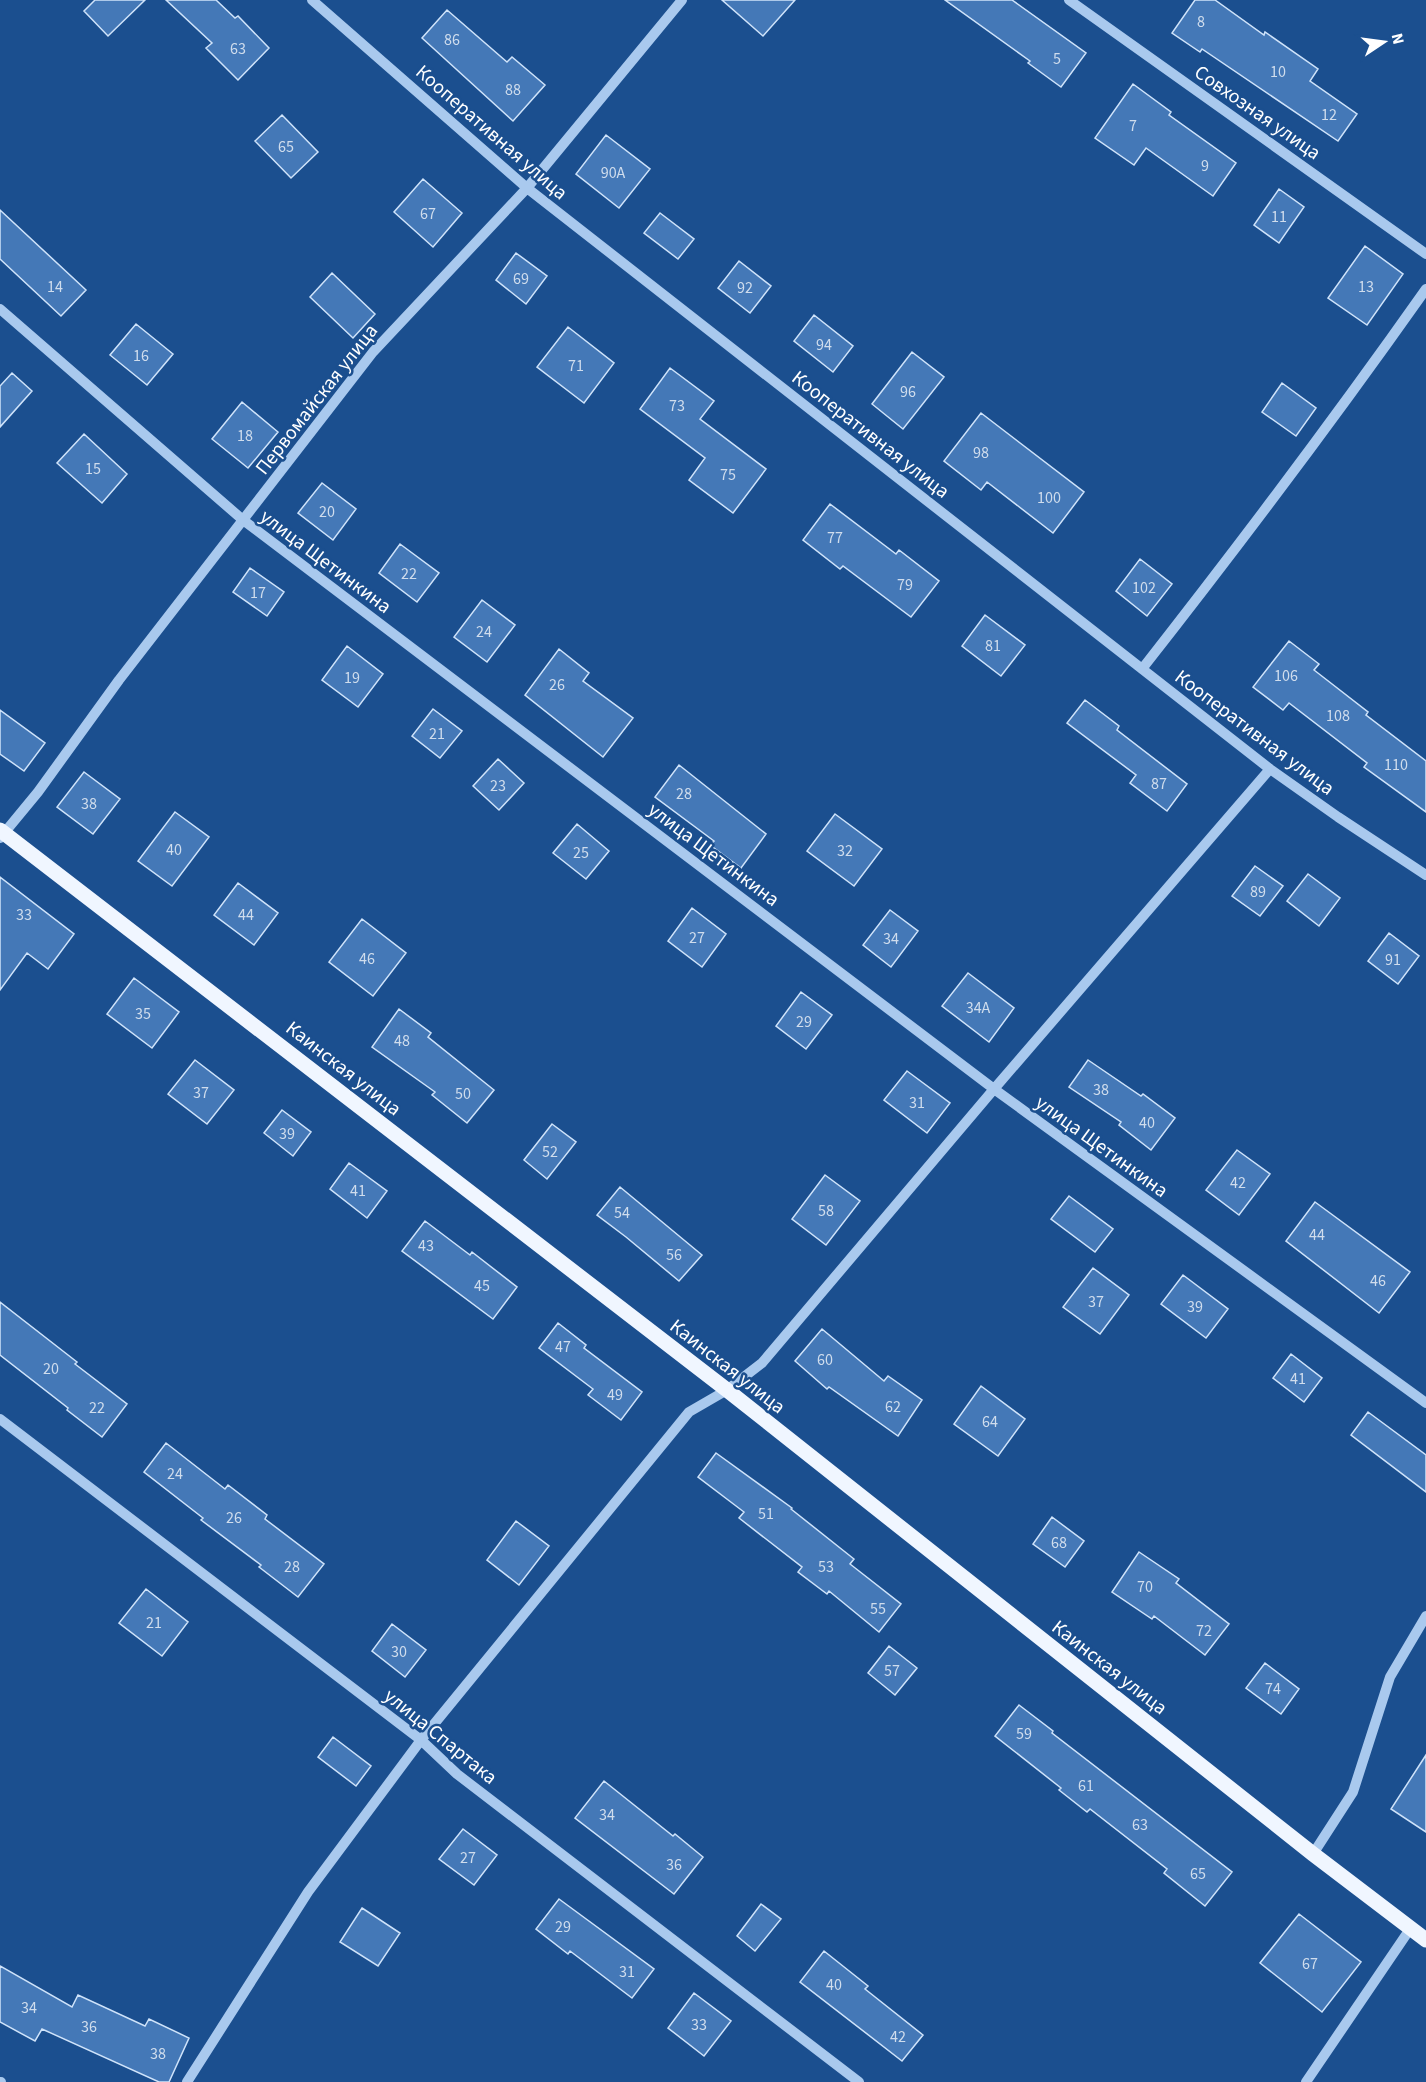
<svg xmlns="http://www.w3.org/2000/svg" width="1426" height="2082" viewBox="0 0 1426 2082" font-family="'Source Sans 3',sans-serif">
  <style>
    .building { fill: #4478b7; stroke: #cfe3fa; stroke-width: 1.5 }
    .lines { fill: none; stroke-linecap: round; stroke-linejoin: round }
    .minor { stroke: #a9c9ee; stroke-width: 10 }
    .major { stroke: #f0f6ff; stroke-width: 15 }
    .labels { text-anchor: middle; stroke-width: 5; stroke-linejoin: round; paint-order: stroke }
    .number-label { font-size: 16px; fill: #d0dded }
    .street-label { font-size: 20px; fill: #fff; stroke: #1b4f8f }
  </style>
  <rect width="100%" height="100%" fill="#1b4f8f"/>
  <path class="building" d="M95,0h50l-37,36 -24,-25z
    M166,0h50l19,18 3,-2 31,32 -31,32 -32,-32 6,-5z
    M722,0h73l-32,36z
    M945,0h67l74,53 -25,34 -33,-24 2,-2z
    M1195,0h20l49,35 1,-3 53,37 -8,12 47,33 -19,27 -136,-92 -2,3 -28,-19z
    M447,10l60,52 5,-5 33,28 -32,36 -91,-83z
    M1133,84l38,28 -2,3 67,48 -23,33 -67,-48 -12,17 -39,-27z
    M282,115l36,37 -27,26 -36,-37z
    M606,135l44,34 -31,39 -43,-34z
    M423,179l39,34 -29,34 -39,-35z
    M1279,189l25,18 -25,36 -25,-18z
    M0,210l86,80 -25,26 -61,-57z
    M660,213l34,26 -16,20 -34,-26z
    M1365,246l38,28 -36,51 -39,-27z
    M516,253l31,23 -21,28 -30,-24z
    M739,261l32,25 -21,27 -32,-25z
    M332,273l43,41 -22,24 -43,-41z
    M814,315l39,31 -20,26 -39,-31z
    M136,324l37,30 -26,31 -37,-30z
    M568,327l46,36 -30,40 -47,-36z
    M912,352l32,25 -41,52 -31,-25z
    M670,368l44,33 -14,18 66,50 -33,44 -44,-33 16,-22 -65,-49z
    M12,373l20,18 -32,36v-41z
    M1282,383l34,25 -20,28 -34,-24z
    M242,402l36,30 -30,36 -36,-29z
    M981,413l103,79 -31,41 -66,-51 -6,8 -37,-29z
    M84,434l43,40 -25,29 -45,-40z
    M322,483l34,26 -23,31 -35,-27z
    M830,504l66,50 3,-4 40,31 -28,36 -68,-51 -3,3 -37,-29z
    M400,544l39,29 -22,29 -38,-29z
    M1140,559l32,25 -25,32 -31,-25z
    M250,568l34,24 -17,24 -34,-24z
    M482,600l33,25 -28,37 -33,-25z
    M985,615l40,30 -24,31 -39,-30z
    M1289,641l30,23 -5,6 54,42 -2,3 60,46v51l-62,-45 3,-4 -78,-60 -6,7 -30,-23z
    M347,646l36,28 -25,33 -36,-27z
    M559,649l30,24 -6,8 50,37 -30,39 -78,-62z
    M1085,700l34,26 -2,4 70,54 -20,27 -37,-28 6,-8 -69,-52z
    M433,709l29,22 -22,27 -28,-22z
    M0,710l45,33 -21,28 -24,-17z
    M498,759l26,24 -25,27 -26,-24z
    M679,765l87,69 -25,34 -31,-23 4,-4 -59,-44z
    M84,772l36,27 -27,35 -36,-27z
    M175,812l34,25 -37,49 -34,-25z
    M835,814l47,35 -28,37 -47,-35z
    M577,824l32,27 -23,28 -33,-26z
    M1255,866l28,20 -23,30 -28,-20z
    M1308,874l32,24 -21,28 -32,-25z
    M0,877l74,57 -26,35 -21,-16 -27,37z
    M238,883l40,30 -24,32 -40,-30z
    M692,908l34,26 -24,33 -34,-26z
    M890,910l28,21 -27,36 -28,-22z
    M362,919l44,34 -33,43 -44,-34z
    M1389,933l30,23 -21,28 -30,-23z
    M968,973l46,35 -25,34 -47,-36z
    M134,978l45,34 -27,36 -45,-34z
    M801,992l31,23 -26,34 -30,-23z
    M399,1009l32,24 -3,4 66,53 -27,33 -35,-28 3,-3 -63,-45z
    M195,1060l39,30 -27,34 -39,-30z
    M1088,1060l53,36 2,-2 32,24 -24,32 -32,-25 2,-3 -52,-35z
    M907,1071l43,32 -23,30 -43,-33z
    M282,1110l29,22 -18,24 -29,-23z
    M552,1124l24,18 -29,37 -23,-19z
    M1237,1150l33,24 -31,41 -33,-25z
    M349,1163l38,28 -20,27 -37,-29z
    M825,1175l35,26 -34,44 -34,-26z
    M620,1187l82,68 -23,26 -53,-44 -29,-22z
    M1069,1196l44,33 -18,23 -44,-33z
    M1315,1202l95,70 -31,41 -93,-72z
    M425,1221l45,34 2,-3 45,35 -24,32 -91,-68z
    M1093,1268l36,27 -29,39 -37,-27z
    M1183,1275l45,34 -22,29 -45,-34z
    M0,1302l77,60 -2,2 52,40 -25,33 -35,-27 1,-2 -68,-53z
    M558,1323l28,22 -2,3 58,44 -21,28 -33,-25 5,-6 -54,-41z
    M822,1329l62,52 4,-5 34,24 -24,36 -69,-49 -2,2 -32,-28z
    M1291,1354l31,24 -18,24 -31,-24z
    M981,1386l44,33 -27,37 -44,-32z
    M1368,1412l58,43v37l-75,-57z
    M166,1443l59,46 3,-4 39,30 -2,4 59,45 -26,33 -39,-30 2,-2 -60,-45 2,-2 -59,-46z
    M716,1453l76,55 -1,1 63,50 -4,5 51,40 -22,28 -50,-41 -2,3 -29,-22 4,-5 -63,-49 5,-6 -46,-35z
    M1052,1517l32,24 -19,26 -32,-23z
    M516,1521l33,25 -30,39 -32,-25z
    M1139,1552l40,27 -3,4 53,41 -24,31 -51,-39 -2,3 -40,-27z
    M146,1589l42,33 -26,34 -43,-33z
    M392,1624l34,26 -21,27 -33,-26z
    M889,1646l28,22 -22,27 -27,-22z
    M1265,1663l34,26 -18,25 -35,-26z
    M1019,1705l34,26 -1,2 180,139 -27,34 -41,-33 3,-4 -77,-60 -3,3 -28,-22 2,-2 -66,-52z
    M333,1737l38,29 -15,20 -38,-29z
    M1426,1755v77l-35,-23z
    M604,1781l69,55 2,-2 28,23 -29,37 -99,-76z
    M463,1829l34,26 -23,30 -35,-26z
    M559,1899l95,70 -22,29 -62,-47 -2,3 -32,-25z
    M761,1904l20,15 -26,32 -18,-15z
    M362,1908l38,25 -22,33 -38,-24z
    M1299,1914l62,48 -39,50 -62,-49z
    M824,1951l44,35 -3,3 58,46 -21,26 -102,-79z
    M0,1966l72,41 6,-12 67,31 4,-7 40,19 -20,44h-10l-117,-53 -7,12 -35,-19z
    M694,1993l37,28 -27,35 -36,-28z"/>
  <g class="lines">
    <path class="minor" d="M312,0l215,188 743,581 68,48 88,58
      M1069,0l357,254
      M0,309l243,211 751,569 432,314
      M1142,669c98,-125 193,-251 284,-380
      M0,838l38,-46 81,-112 254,-328 154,-164 155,-188
      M0,1419l421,321 36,34 402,308
      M1313,1854l40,-62 37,-115 36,-61
      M0,2082h1
      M187,2082l121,-190 113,-152 268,-328 38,-22 35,-27 232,-274 276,-320
      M1306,2082l104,-153"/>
    <path class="major" d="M0,830l727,560 586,464 113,86"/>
  </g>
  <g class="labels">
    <g class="number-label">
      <text x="1201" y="27">8</text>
      <text x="452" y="45">86</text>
      <text x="238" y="54">63</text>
      <text x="1057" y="64">5</text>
      <text x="1278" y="77">10</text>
      <text x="513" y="95">88</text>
      <text x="1329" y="120">12</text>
      <text x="1133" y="131">7</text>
      <text x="286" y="152">65</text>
      <text x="1205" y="171">9</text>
      <text x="613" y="178">90А</text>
      <text x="428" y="219">67</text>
      <text x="1279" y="222">11</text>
      <text x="521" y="284">69</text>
      <text x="55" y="292">14</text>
      <text x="1366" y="292">13</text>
      <text x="745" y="293">92</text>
      <text x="824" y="350">94</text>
      <text x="141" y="361">16</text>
      <text x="576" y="371">71</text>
      <text x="908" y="397">96</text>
      <text x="677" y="411">73</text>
      <text x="245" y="441">18</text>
      <text x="981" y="458">98</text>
      <text x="93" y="474">15</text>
      <text x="728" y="480">75</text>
      <text x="1049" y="503">100</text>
      <text x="327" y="517">20</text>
      <text x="835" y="543">77</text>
      <text x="409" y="579">22</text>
      <text x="905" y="590">79</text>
      <text x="1144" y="593">102</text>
      <text x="258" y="598">17</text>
      <text x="484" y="637">24</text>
      <text x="993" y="651">81</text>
      <text x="1286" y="681">106</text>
      <text x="352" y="683">19</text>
      <text x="557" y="690">26</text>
      <text x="1338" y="721">108</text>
      <text x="437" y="739">21</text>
      <text x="1396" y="770">110</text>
      <text x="1159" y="789">87</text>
      <text x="498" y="791">23</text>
      <text x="684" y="799">28</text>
      <text x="89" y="809">38</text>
      <text x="174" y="855">40</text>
      <text x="845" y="856">32</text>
      <text x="581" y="858">25</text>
      <text x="1258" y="897">89</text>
      <text x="24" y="920">33</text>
      <text x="246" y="920">44</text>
      <text x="697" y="943">27</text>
      <text x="891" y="944">34</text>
      <text x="367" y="964">46</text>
      <text x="1393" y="965">91</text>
      <text x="978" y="1013">34А</text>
      <text x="143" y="1019">35</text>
      <text x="804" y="1027">29</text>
      <text x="402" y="1046">48</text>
      <text x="1101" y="1095">38</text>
      <text x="201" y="1098">37</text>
      <text x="463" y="1099">50</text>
      <text x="917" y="1108">31</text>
      <text x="1147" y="1128">40</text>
      <text x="287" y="1139">39</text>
      <text x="550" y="1157">52</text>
      <text x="1238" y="1188">42</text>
      <text x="358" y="1196">41</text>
      <text x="826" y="1216">58</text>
      <text x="622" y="1218">54</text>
      <text x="1317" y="1240">44</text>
      <text x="426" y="1251">43</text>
      <text x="674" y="1260">56</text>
      <text x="1378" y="1286">46</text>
      <text x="482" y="1291">45</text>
      <text x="1096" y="1307">37</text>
      <text x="1195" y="1312">39</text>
      <text x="563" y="1352">47</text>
      <text x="825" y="1365">60</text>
      <text x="51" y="1374">20</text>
      <text x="1298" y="1384">41</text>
      <text x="615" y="1400">49</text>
      <text x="893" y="1412">62</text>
      <text x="97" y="1413">22</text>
      <text x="990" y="1427">64</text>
      <text x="175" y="1479">24</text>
      <text x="766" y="1519">51</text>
      <text x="234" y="1523">26</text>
      <text x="1059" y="1548">68</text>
      <text x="292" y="1572">28</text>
      <text x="826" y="1572">53</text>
      <text x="1145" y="1592">70</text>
      <text x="878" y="1614">55</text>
      <text x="154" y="1628">21</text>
      <text x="1204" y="1636">72</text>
      <text x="399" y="1657">30</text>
      <text x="892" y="1676">57</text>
      <text x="1273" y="1694">74</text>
      <text x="1024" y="1739">59</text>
      <text x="1086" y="1791">61</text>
      <text x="607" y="1820">34</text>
      <text x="1140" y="1830">63</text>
      <text x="468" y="1863">27</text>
      <text x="674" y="1870">36</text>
      <text x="1198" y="1879">65</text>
      <text x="563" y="1932">29</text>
      <text x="1310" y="1969">67</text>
      <text x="627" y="1977">31</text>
      <text x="834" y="1990">40</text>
      <text x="29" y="2013">34</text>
      <text x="699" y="2030">33</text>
      <text x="89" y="2032">36</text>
      <text x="898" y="2042">42</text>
      <text x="158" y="2059">38</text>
    </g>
    <g class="street-label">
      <text transform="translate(1258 112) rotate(35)" y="7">Совхозная улица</text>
      <text transform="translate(492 132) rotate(41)" y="7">Кооперативная улица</text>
      <text transform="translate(316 399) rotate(-52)" y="7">Первомайская улица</text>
      <text transform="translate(871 434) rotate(38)" y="7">Кооперативная улица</text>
      <text transform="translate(326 561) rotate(37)" y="7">улица Щетинкина</text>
      <text transform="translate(1255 732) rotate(37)" y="7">Кооперативная улица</text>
      <text transform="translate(714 854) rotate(37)" y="7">улица Щетинкина</text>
      <text transform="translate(344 1068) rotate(38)" y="7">Каинская улица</text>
      <text transform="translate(1102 1146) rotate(36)" y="7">улица Щетинкина</text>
      <text transform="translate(728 1366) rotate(38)" y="7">Каинская улица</text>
      <text transform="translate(1110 1667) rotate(38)" y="7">Каинская улица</text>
      <text transform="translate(441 1736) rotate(39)" y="7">улица Спартака</text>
    </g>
  </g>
  <g transform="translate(1384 42) rotate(77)" stroke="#1b4f8f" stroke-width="4.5" paint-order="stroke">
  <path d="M0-4.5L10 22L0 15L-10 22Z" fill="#ffffff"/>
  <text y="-9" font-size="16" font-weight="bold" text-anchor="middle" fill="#ffffff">N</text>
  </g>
</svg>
